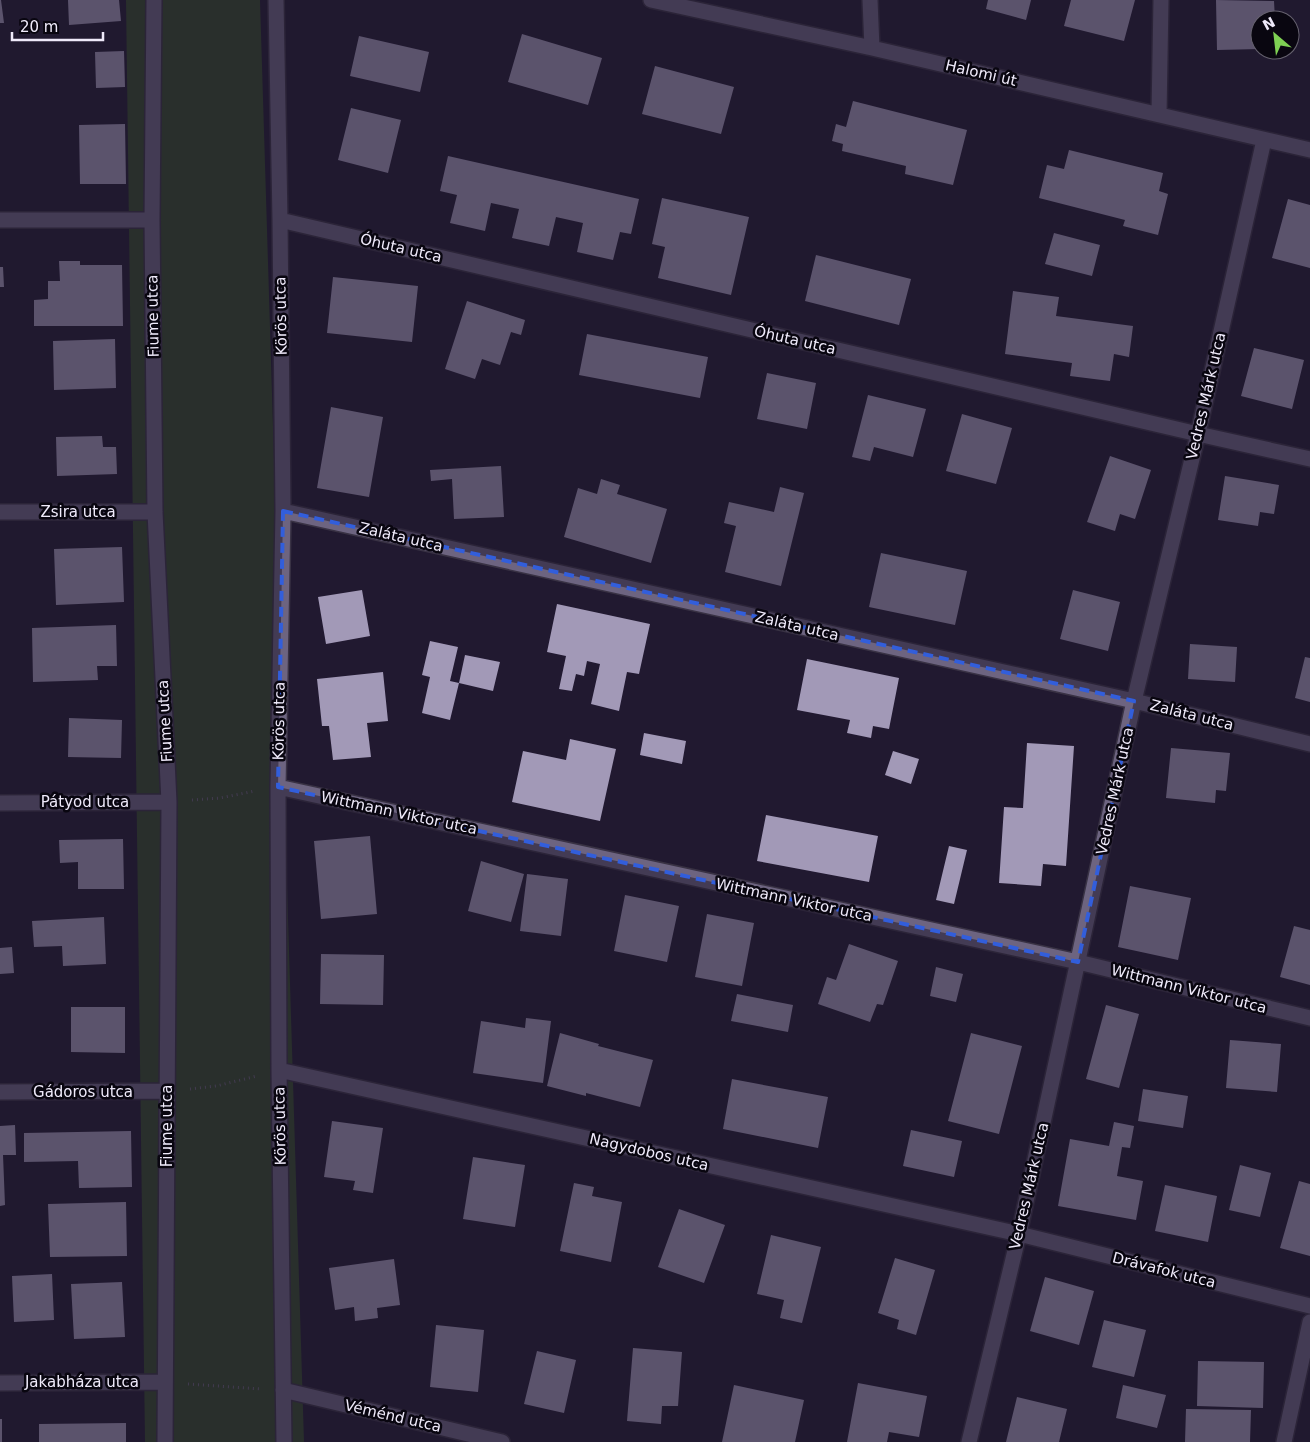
<svg xmlns="http://www.w3.org/2000/svg" width="1310" height="1442" viewBox="0 0 1310 1442" font-family="'DejaVu Sans',sans-serif">
  <style>
    .green { fill: #334928 }
    .building { fill: #a299b7 }
    .lines { fill: none; stroke-linecap: round; stroke-linejoin: round }
    .minor-casing { stroke: #393244; stroke-width: 18 }
    .path { stroke: #6a6377; stroke-width: 3; stroke-dasharray: 1 4; stroke-linecap: butt }
    .minor { stroke: #6d6480; stroke-width: 15 }
    .marked { fill: none; stroke: #325edb; stroke-width: 4; stroke-dasharray: 10 6; stroke-linejoin: round }
    .labels { text-anchor: middle; stroke-width: 5; stroke-linejoin: round; paint-order: stroke }
    .street-label { font-size: 15px; fill: #efeafa; stroke: #090610 }
  </style>
  <rect width="100%" height="100%" fill="#211930"/>
  <path class="green" d="M126,0h134l44,1442h-159z"/>
  <path class="building" d="M0,0h1l3,23h-4z
    M68,0h51l2,21 -52,4z
    M988,0h43l-5,20 -40,-11z
    M1071,0h64l-11,41 -60,-15z
    M1216,0l58,1 1,19h-15v29l-43,1z
    M522,34l80,24 -14,47 -80,-23z
    M359,36l70,16 -9,40 -70,-16z
    M124,51l1,36 -29,1 -1,-36z
    M655,66l79,21 -13,47 -79,-20z
    M853,101l114,29 -14,55 -48,-11 1,-8 -64,-15 1,-7 -11,-3 4,-17 10,3z
    M351,108l50,12 -13,53 -50,-13z
    M125,124l1,60h-46l-1,-59z
    M1069,150l94,23 -4,18 9,3 -10,41 -35,-9 2,-6 -86,-22 8,-33 17,4z
    M448,156l191,43 -8,35 -11,-2 -7,28 -36,-8 6,-29 -27,-6 -7,29 -37,-8 7,-29 -28,-6 -6,28 -35,-8 7,-28 -17,-4z
    M662,198l87,19 -18,78 -73,-17 7,-31 -13,-3z
    M1288,199l22,6v63l-38,-10z
    M1054,233l46,12 -8,31 -47,-12z
    M816,255l95,24 -12,46 -94,-24z
    M59,261h21v4h42l1,61h-89v-26l14,-1v-18h12z
    M0,267h3l1,20h-4z
    M333,277l85,9 -6,56 -85,-9z
    M1013,291l46,6 -3,19 77,10 -4,31 -15,-3 -4,27 -40,-5 2,-13 -67,-9z
    M467,301l58,19 -4,15 -10,-3 -11,33 -18,-6 -7,20 -30,-10z
    M587,334l121,23 -8,41 -121,-23z
    M115,339l1,49 -62,2 -1,-49z
    M1254,348l50,12 -12,49 -51,-13z
    M767,373l49,10 -9,46 -50,-10z
    M868,395l58,14 -13,48 -39,-10 -4,14 -18,-4z
    M331,407l52,10 -14,80 -52,-9z
    M962,414l50,14 -16,56 -50,-13z
    M102,436l1,11h13l1,27 -60,2 -1,-39z
    M1110,456l41,14 -16,49 -15,-5 -5,17 -28,-9z
    M501,466l3,51 -50,2 -2,-40 -21,2 -1,-11z
    M1225,476l54,9 -5,29 -14,-2 -2,14 -40,-6z
    M601,479l19,6 -3,9 50,15 -16,54 -87,-26 14,-49 19,6z
    M780,487l24,6 -23,93 -56,-14 11,-46 -12,-3 5,-21 45,10z
    M122,547l2,55 -68,3 -2,-56z
    M881,553l86,18 -12,54 -86,-18z
    M362,590l8,46 -44,8 -8,-47z
    M1073,590l47,12 -12,49 -48,-12z
    M557,604l93,20 -11,50 -12,-2 -8,39 -28,-7 9,-40 -13,-3 -3,15 -8,-2 -4,17 -13,-2 7,-33 -19,-4z
    M116,625l1,41h-20l1,14 -65,2 -1,-54z
    M430,641l28,6 -8,34 9,2 -9,37 -28,-7 8,-36 -8,-2z
    M1190,644l47,3 -2,35 -47,-3z
    M465,655l35,7 -7,29 -34,-8z
    M1305,657l5,1v44l-15,-4z
    M807,659l92,19 -10,51 -16,-3 -2,12 -24,-5 3,-13 -53,-10z
    M383,672l5,49 -21,2 4,34 -38,3 -4,-34h-7l-5,-47z
    M69,718l53,2 -1,38 -53,-1z
    M644,733l42,8 -4,23 -42,-9z
    M570,739l46,10 -16,72 -88,-19 11,-51 43,9z
    M1027,743l47,3 -8,120 -23,-2 -2,22 -42,-3 5,-76 19,1z
    M1171,748l59,5 -4,38 -10,-1 -1,13 -49,-5z
    M893,751l26,8 -8,25 -26,-9z
    M766,815l112,21 -9,46 -112,-21z
    M370,836l7,78 -56,5 -7,-78z
    M123,839l1,50h-46v-27l-18,1 -1,-23z
    M949,846l18,4 -13,54 -18,-4z
    M481,861l43,13 -13,48 -43,-11z
    M527,874l41,5 -7,57 -41,-5z
    M1130,886l61,12 -13,62 -60,-13z
    M625,895l54,11 -12,56 -53,-11z
    M707,914l47,9 -12,63 -47,-9z
    M104,917l2,47 -43,2 -1,-20 -28,1 -2,-26z
    M1294,926l16,4v55l-30,-8z
    M849,944l49,17 -15,44 -6,-1 -7,18 -52,-18 9,-27 9,3z
    M12,947l2,26 -14,1v-26z
    M321,954l63,1 -1,50 -63,-1z
    M936,967l27,7 -7,28 -26,-6z
    M737,994l56,11 -5,27 -57,-11z
    M1106,1005l33,9 -20,74 -33,-9z
    M71,1007h54v46l-54,-1z
    M526,1018l25,3 -8,62 -70,-10 8,-52 44,7z
    M560,1033l39,11 -1,2 55,14 -13,47 -54,-14v3l-39,-10z
    M971,1033l51,13 -23,88 -51,-13z
    M1230,1040l51,4 -4,48 -51,-4z
    M732,1079l96,18 -10,51 -95,-19z
    M1143,1089l45,7 -5,32 -45,-7z
    M332,1121l51,7 -10,65 -20,-3 2,-9 -31,-4z
    M1114,1122l20,4 -4,22 -8,-1 -5,29 26,5 -7,39 -78,-14 12,-67 39,7z
    M15,1125l1,30h-13l2,50 -5,1v-80z
    M911,1130l51,11 -8,36 -51,-11z
    M131,1131l1,56 -53,1 -1,-27 -54,1v-29z
    M473,1157l52,8 -10,62 -52,-8z
    M1240,1165l31,8 -11,44 -31,-7z
    M1299,1181l11,3v72l-30,-8z
    M574,1183l20,4 -2,9 30,6 -11,60 -51,-11z
    M1165,1185l52,11 -9,46 -53,-11z
    M126,1202l1,54 -77,1 -2,-53z
    M679,1209l46,16 -21,58 -46,-16z
    M771,1235l50,12 -19,76 -22,-5 4,-18 -27,-6z
    M895,1258l40,12 -19,65 -19,-6 2,-9 -21,-7z
    M394,1259l6,46 -23,3 1,10 -23,3 -1,-14 -19,3 -6,-42z
    M52,1274l2,46 -40,2 -2,-46z
    M1045,1277l49,14 -15,54 -49,-14z
    M122,1282l3,55 -51,2 -3,-55z
    M1104,1320l42,10 -12,47 -42,-10z
    M436,1325l48,5 -6,62 -48,-5z
    M633,1348l49,4 -4,54h-16l-1,18 -34,-3z
    M537,1351l39,9 -12,53 -40,-9z
    M1198,1361l66,1 -1,46 -66,-2z
    M858,1383l69,13 -8,41 -30,-5 -2,10h-40z
    M734,1385l70,15 -9,42h-73z
    M1123,1385l43,10 -9,33 -41,-10z
    M1017,1397l50,12 -8,33h-53z
    M1186,1409l65,1 -1,32h-65z
    M0,1419h2v23h-2z
    M126,1423v19h-87v-18z"/>
  <g class="lines">
    <g class="minor-casing">
      <path id="minor" d="M154,0l-2,220 3,292 14,290 -4,640
        M276,0l4,220 3,291 -5,276 1,283 5,372
        M651,0l221,48 438,102
        M870,0l2,48
        M1159,114l2,-114
        M0,220h152
        M280,220l918,214 112,25
        M283,511l851,190 176,43
        M0,512h155
        M278,787l800,175 232,56
        M0,803l169,-1
        M279,1070l740,164 291,72
        M0,1092l167,-1
        M0,1383l165,-1
        M283,1390l219,52
        M969,1442l50,-208 115,-533 64,-267 66,-294
        M1284,1442l26,-120"/>
    </g>
    <path class="path" d="M192,800l28,-2 35,-7
      M190,1089l26,-3 41,-10
      M188,1384l73,5"/>
    <use href="#minor" class="minor"/>
  </g>
  <path d="M0 0H1310V1442H0ZM283,511l851,190 -56,261 -800,-175z" fill="#211930" fill-opacity=".55" fill-rule="evenodd"/>
  <path class="marked" d="M283,511l851,190 -56,261 -800,-175z"/>
  <g class="labels">
    <g class="street-label">
      <text transform="translate(981 73) rotate(13)" y="5">Halomi út</text>
      <text transform="translate(401 248) rotate(13)" y="5">Óhuta utca</text>
      <text transform="translate(153 316) rotate(-91)" y="5">Fiume utca</text>
      <text transform="translate(281 316) rotate(-91)" y="5">Körös utca</text>
      <text transform="translate(795 340) rotate(13)" y="5">Óhuta utca</text>
      <text transform="translate(1206 396) rotate(-77)" y="5">Vedres Márk utca</text>
      <text x="78" y="517">Zsira utca</text>
      <text transform="translate(401 537) rotate(13)" y="5">Zaláta utca</text>
      <text transform="translate(797 626) rotate(13)" y="5">Zaláta utca</text>
      <text transform="translate(1192 715) rotate(14)" y="5">Zaláta utca</text>
      <text transform="translate(165 721) rotate(-93)" y="5">Fiume utca</text>
      <text transform="translate(279 721) rotate(-89)" y="5">Körös utca</text>
      <text transform="translate(1115 791) rotate(-78)" y="5">Vedres Márk utca</text>
      <text x="85" y="807">Pátyod utca</text>
      <text transform="translate(399 813) rotate(12)" y="5">Wittmann Viktor utca</text>
      <text transform="translate(794 900) rotate(12)" y="5">Wittmann Viktor utca</text>
      <text transform="translate(1189 989) rotate(14)" y="5">Wittmann Viktor utca</text>
      <text x="83" y="1097">Gádoros utca</text>
      <text transform="translate(167 1126) rotate(-90)" y="5">Fiume utca</text>
      <text transform="translate(280 1126) rotate(-91)" y="5">Körös utca</text>
      <text transform="translate(649 1152) rotate(13)" y="5">Nagydobos utca</text>
      <text transform="translate(1029 1186) rotate(-77)" y="5">Vedres Márk utca</text>
      <text transform="translate(1164 1270) rotate(14)" y="5">Drávafok utca</text>
      <text x="82" y="1387">Jakabháza utca</text>
      <text transform="translate(393 1416) rotate(13)" y="5">Véménd utca</text>
    </g>
  </g>
  <g transform="translate(1275 35) rotate(332)"><circle r="24" fill="#090610" stroke="#65616e"/>
  <path d="M0-4L9 19L0 12L-9 19Z" fill="#7ed053"/>
  <text y="-8" font-size="14" font-weight="bold" text-anchor="middle" fill="#efeafa">N</text>
  </g>
  <path d="M12 32v8h91v-8" fill="none" stroke="#efeafa" stroke-width="2.5"/>
  <text x="20" y="32" font-size="15" fill="#efeafa" stroke="#090610" stroke-width="4" paint-order="stroke">20 m</text>
</svg>
